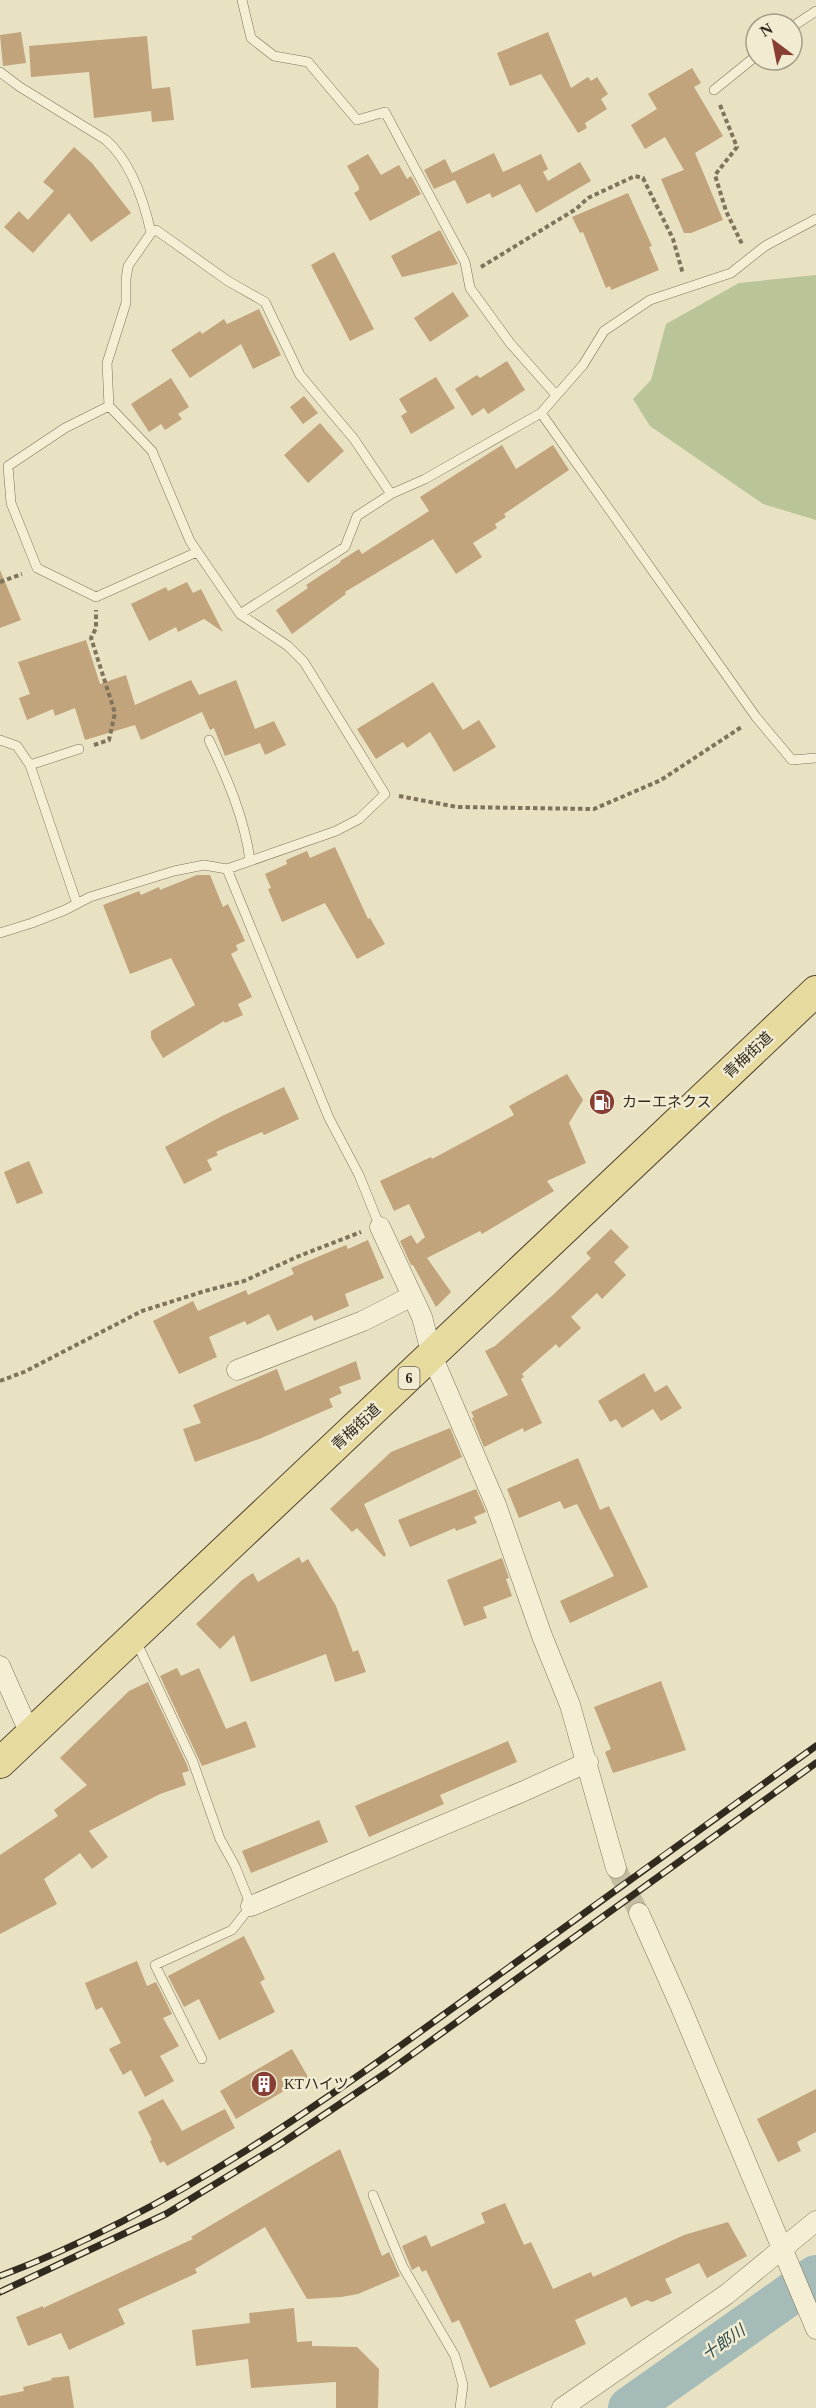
<svg xmlns="http://www.w3.org/2000/svg" width="816" height="2408" viewBox="0 0 816 2408" font-family="'Times New Roman','Noto Sans JP',serif">
  <style>
    .green { fill: #b9c498 }
    .lines { fill: none; stroke-linecap: round; stroke-linejoin: round }
    .river { stroke: #a4bbb7; stroke-width: 42 }
    .building { fill: #c1a37c }
    .street-tunnel { stroke: #c3bda1; stroke-width: 20; stroke-dasharray: 20 10; stroke-linecap: butt }
    .lane-casing { stroke: #7f735b; stroke-width: 10 }
    .street-casing { stroke: #7f735b; stroke-width: 21 }
    .primary-casing { stroke: #4d412f; stroke-width: 32 }
    .path { stroke: #7f735b; stroke-width: 4; stroke-dasharray: 4.5 3; stroke-linecap: butt }
    .lane { stroke: #f4efd4; stroke-width: 9 }
    .street { stroke: #f4efd4; stroke-width: 20 }
    .primary { stroke: #e7da9e; stroke-width: 30 }
    .rail-casing { stroke: #312a1e; stroke-width: 7 }
    .rail { stroke: #f0ebd1; stroke-width: 4.5; stroke-dasharray: 14; stroke-linecap: butt }
    .labels { text-anchor: middle; stroke-width: 5; stroke-linejoin: round; paint-order: stroke }
    .shield { fill: #f0ebd1; stroke: #6a6454; stroke-width: 1.5 }
    .shield-label { font-size: 14px; font-weight: bold; fill: #312a1e }
    .street-label { font-size: 15px; fill: #312a1e; stroke: #f0ebd1 }
    .poi-label { font-size: 15px; fill: #312a1e; stroke: #f0ebd1; text-anchor: start }
    .water-label { font-size: 16px; font-style: italic; fill: #2f4c4f; stroke: #f0ebd1 }
  </style>
  <rect width="100%" height="100%" fill="#e8e2c2"/>
  <path class="green" d="M816,275v245l-53,-16 -113,-78 -17,-27 18,-19 15,-56 73,-41z"/>
  <g class="lines">
    <path class="river" d="M629,2408l187,-132"/>
  </g>
  <path class="building" d="M21,32l5,31 -23,3 -3,-31z
    M548,32l23,56 17,-11 3,4 6,-4 11,17 -7,5 6,10 -22,14 2,5 -9,5 -37,-59 -31,12 -13,-33z
    M147,36l5,53 18,-2 4,33 -22,2 -1,-11 -57,7 -5,-46 -58,5 -2,-31z
    M692,68l9,15 -7,4 29,49 -28,17 28,67 -32,13h-7l-23,-54 23,-9 -19,-33 -20,12 -14,-24 26,-16 -9,-15z
    M74,147l18,16 39,50 -40,29 -22,-29 -36,40 -29,-26 15,-16 9,9 26,-29 -11,-9z
    M494,153l9,19 38,-18 7,15 -5,3 5,9 32,-19 11,19 -55,32 -16,-29 -28,14 -2,-5 -23,11 -12,-24 -21,9 -10,-19 21,-11 7,14z
    M368,154l13,21 18,-10 8,14 4,-3 10,18 -51,27 -16,-28 5,-3v-3l-12,-21z
    M628,193l24,53 -3,1 10,23 -48,20 -1,-4 -4,2 -23,-56 -3,1 -8,-16z
    M440,230l18,34 -56,13 -11,-21z
    M334,252l40,77 -24,12 -39,-76z
    M453,292l16,24 -39,26 -16,-24z
    M259,309l22,46 -28,14 -12,-25 -51,34 -19,-28 29,-19 2,3 22,-15 3,5z
    M507,361l18,29 -37,24 -4,-6 -12,8 -17,-27 22,-14 3,3z
    M436,377l19,31 -44,26 -10,-18 6,-4 -8,-13z
    M171,378l18,29 -11,7 4,5 -17,11 -4,-6 -12,8 -18,-28z
    M304,396l14,17 -15,11 -13,-17z
    M320,423l24,28 -36,32 -24,-28z
    M502,445l14,24 37,-24 16,25 -65,44 2,3 -11,7 2,4 -24,15 9,14 -26,17 -23,-35 -88,53 1,2 -54,40 -16,-24 32,-22 -2,-3 35,-23 -1,-1 19,-12 3,5 67,-43 -9,-14z
    M0,570l21,50 -21,8z
    M187,582l6,11 8,-4 22,43 -19,-13 -26,13 -2,-5 -27,14 -18,-37 35,-17 2,4z
    M86,640l14,44 26,-9 9,30 56,-25 8,15 37,-15 19,49 19,-8 12,24 -21,10 -5,-12 -35,13 -11,-28 -4,2 -8,-18 -61,28 -6,-15 -50,15 -10,-32 -20,8 -2,-7 -26,11 -8,-22 11,-4 -12,-32z
    M433,682l30,48 16,-10 17,27 -42,25 -24,-40 -23,16 -4,-6 -27,17 -19,-30z
    M335,847l33,72 2,-1 15,26 -28,15 -32,-56 -43,19 -14,-33 3,-1 -6,-14 22,-10 -1,-4 21,-9 3,7z
    M197,875h13l13,32 5,-3 8,17 9,20 -9,4 2,5 -7,4 21,43 -14,7 5,11 -18,8 -1,-2 -61,37 -12,-20v-7l44,-26 -24,-47 -41,16 -27,-69 36,-14 2,4 18,-8 1,3z
    M567,1074l16,26 -14,23 17,40 -39,18 7,10 -72,43 -2,-3 -53,27 24,34 -15,15 -23,-42h-2l-11,-24 11,-6 6,9 8,-7 -16,-33 -15,7 -14,-30 51,-24 1,2 82,-44 -5,-9z
    M284,1087l15,32 -35,16 -2,-3 -46,20 2,3 -11,5 5,10 -28,14 -19,-37 57,-31z
    M29,1161l14,32 -26,11 -13,-32z
    M611,1229l18,18 -15,15 12,13 -24,24 -5,-6 -26,24 10,11 -22,20 -3,-4 -34,30 2,3 -3,2 21,44 -18,9 -1,-4 -39,19 -12,-29 2,-1 -3,-5 37,-17 -23,-44 10,-5 59,-52 37,-36 -5,-5z
    M368,1240l16,38 -39,16 4,12 -35,15 -2,-6 -35,16 -8,-17 -22,11 -2,-4 -36,16 8,20 -38,17 -26,-53 40,-20 5,10 48,-21 2,5 46,-21 -3,-6 55,-23 2,4z
    M356,1361l5,18 -22,8 3,6 -13,6 4,8 -74,32 -64,23 -12,-33 18,-6 -8,-18 84,-36 8,22z
    M644,1373l11,19 12,-7 15,23 -21,13 -8,-12 -31,19 -6,-9 -6,3 -12,-21z
    M450,1428l12,29 -98,47 22,51 -2,2 -27,-29 -5,4 -22,-23 61,-57z
    M578,1458l22,52 9,-4 39,81 -78,36 -10,-22 54,-25 -37,-72 -13,5 -4,-8 -41,17 -12,-29z
    M476,1489l10,23 -12,5 3,6 -21,8 -1,-3 -45,19 -12,-27z
    M299,1557l3,6 6,-4 28,47 17,46 5,-2 8,22 -31,10 -9,-28 -75,28 -17,-47 -14,14 -24,-25 46,-44 11,-7 5,9z
    M502,1558l7,20 -3,1 6,17 -29,11 4,11 -23,8 -17,-46z
    M177,1668l4,8 18,-8 27,61 20,-8 10,26 -54,19 -42,-90z
    M661,1681l25,69 -73,23 -8,-21 6,-3 -17,-42z
    M148,1682l39,83 2,6 -7,2 4,12 -26,9 -71,37 19,26 -16,12 -12,-16 -36,26 13,25 -57,30v-79l58,-39 -4,-6 33,-25 -27,-27 69,-67z
    M508,1741l9,21 -77,33 4,9 -75,33 -14,-31z
    M319,1820l9,22 -77,31 -9,-22z
    M244,1936l21,43 -5,3 15,30 -56,28 -20,-41 -15,8 -16,-31z
    M137,1961l10,25 9,-4 16,32 -9,4 16,28 -19,10 14,25 -29,16 -14,-27 -8,5 -14,-26 12,-6 -19,-36 -6,3 -11,-27z
    M292,2049l16,28 -72,42 -16,-28z
    M816,2089v43l-19,10 4,9 -23,11 -21,-43z
    M163,2099l19,32 43,-22 10,19 -68,38 -3,-5 -4,2 -10,-22 2,-1 -14,-28z
    M340,2149l42,107 7,-4 11,24 -42,18 -17,3 -34,2 -42,-72 -70,42 2,4 -79,36 7,15 -56,26 -8,-17 -33,13 -12,-29 27,-11v2l150,-69 -2,-2z
    M505,2203l19,42 7,-3 22,47 38,-17 2,5 91,-42 44,-13 19,34 -40,22 -8,-15 -34,16 7,14 -20,9 -5,-2 -16,7 -5,-10 -51,23 11,24 -96,44 -31,-68 -7,3 -26,-53 -4,2 -3,-6 -7,4 -10,-24 24,-11 5,12 54,-24 -4,-10z
    M294,2308l3,34 15,-1v5l45,1 22,22 -1,39h-42v-26l-85,6 -3,-29 -52,7 -4,-36 58,-7 -1,-10z
    M69,2376l5,32h-74v-12l24,-5 -1,-4 29,-7 -1,-2z"/>
  <g class="lines">
    <path class="street-tunnel" d="M616,1868l23,45"/>
    <g class="lane-casing">
      <path id="lane" d="M242,0l9,38 23,18 34,6 49,58 28,-8 80,150 5,26 40,55 46,52
        M792,27l24,-16
        M0,72l20,15 86,53c25,22 38,61 45,93l-23,33 -2,13v24l-19,60 2,43 43,45 38,90 50,73 48,32 16,16 81,132 -26,25 -23,12 -109,38 -23,-4 -30,6 -84,26 -25,13 -33,13 -32,10
        M714,90l42,-34
        M151,233l5,-3 72,51 37,21 35,73 54,64 37,55
        M109,406l-44,22 -57,38 3,37 26,65 59,29 101,-45
        M541,413l215,304 36,43 24,-2
        M240,614l105,-67 12,-31 34,-22 34,-15 116,-66 42,-48 21,-34 46,-31 81,-27 34,-27 51,-27
        M0,740l17,6 13,19 47,139
        M209,740c18,38 36,79 41,121
        M30,765l49,-16
        M227,869l102,249 30,57 21,52
        M136,1641l57,121 27,77 15,27 16,40 -19,24 -77,35 47,94
        M373,2195l30,72 52,89 8,29 -3,23"/>
    </g>
    <g class="street-casing">
      <path id="street" d="M380,1227l42,90 10,39 64,149 46,131 28,69 46,163
        M237,1370l126,-49 49,-25
        M0,1666l30,68
        M251,1906l273,-115 64,-29
        M639,1913l41,92 136,324
        M562,2408l165,-114 89,-73"/>
    </g>
    <g class="primary-casing">
      <path id="primary" d="M0,1763l816,-772"/>
    </g>
    <path class="path" d="M720,105l17,42 -22,28 11,36 17,35
      M481,267l95,-58 12,-11 47,-22 8,2 30,61 10,35
      M0,582l22,-8
      M94,745l15,-5 6,-27 -24,-75 5,-10v-18
      M399,796l58,11 137,2 67,-29 82,-54
      M0,1381l24,-9 118,-61 63,-20 39,-10 55,-25 62,-24"/>
    <use href="#lane" class="lane"/>
    <use href="#street" class="street"/>
    <use href="#primary" class="primary"/>
    <g class="rail-casing">
      <path id="rail" d="M0,2276c178,-67 333,-181 486,-292 110,-80 220,-159 330,-238
        M0,2292l166,-78 113,-69 110,-74 427,-308"/>
    </g>
    <use href="#rail" class="rail"/>
  </g>
  <defs>
    <g id="fuel-disc" transform="scale(1.35)"><circle r="9.5" fill="#873e33" stroke="#f0ebd1"/><path d="M-5.5-6h7V0h2V4h1.3V-2.5L3-4.5l.8-.8L6-3V5H2.5V1h-1V6h-7ZM-4.2-4.7v3.2H.2V-4.7Z" fill="#fff"/></g>
    <g id="building-disc" transform="scale(1.35)"><circle r="9.5" fill="#873e33" stroke="#f0ebd1"/><path d="M-4-6H4V6H1V3H-1V6H-4ZM-2.5-4.3h1.7v1.8h-1.7ZM.8-4.3h1.7v1.8H.8ZM-2.5-1h1.7V.8h-1.7ZM.8-1h1.7V.8H.8Z" fill="#fff"/></g>
  </defs>
  <g fill-rule="evenodd">
    <use href="#fuel-disc" x="602" y="1102"/>
    <use href="#building-disc" x="264" y="2084"/>
  </g>
  <g class="labels">
    <rect class="shield" x="398.5" y="1367" width="21" height="22" rx="4.5"/>
    <g class="shield-label">
      <text x="409" y="1383">6</text>
    </g>
    <g class="street-label">
      <text transform="translate(748 1055) rotate(-43)" y="5">青梅街道</text>
      <text transform="translate(356 1427) rotate(-43)" y="5">青梅街道</text>
    </g>
    <g class="poi-label">
      <text x="622" y="1107">カーエネクス</text>
      <text x="284" y="2089">KTハイツ</text>
    </g>
    <g class="water-label">
      <text transform="translate(723 2342) rotate(-35)" y="6">十郎川</text>
    </g>
  </g>
  <g transform="translate(774 42) rotate(328)"><circle r="28" fill="#f0ebd1" stroke="#a49e89" stroke-width="1.5"/>
  <path d="M0-4.5L10 22L0 15L-10 22Z" fill="#873e33"/>
  <text y="-9" font-size="16" font-weight="bold" text-anchor="middle" fill="#312a1e">N</text>
  </g>
</svg>
